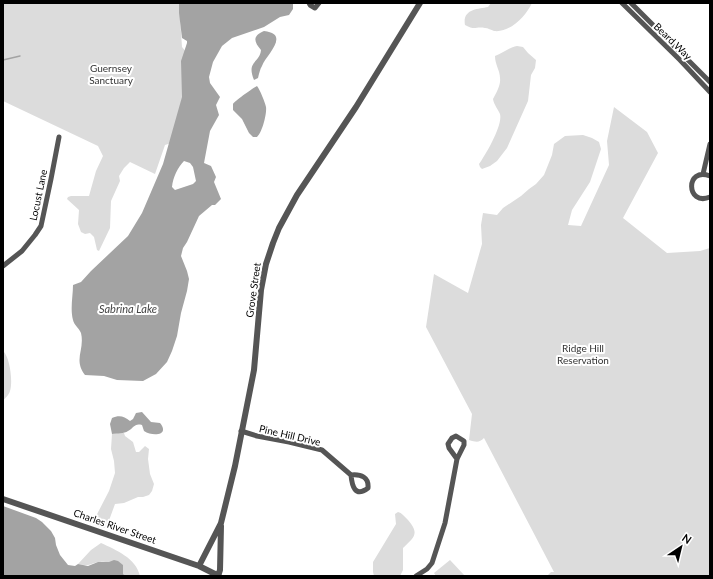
<svg xmlns="http://www.w3.org/2000/svg" width="713" height="579" viewBox="0 0 713 579" font-family="Lato,sans-serif">
  <style>
    .green { fill: #dcdcdc }
    .water { fill: #a3a3a3; fill-rule: evenodd }
    .lines { fill: none; stroke-linecap: round; stroke-linejoin: round }
    .stream { stroke: #a3a3a3; stroke-width: 1.5 }
    .minor { stroke: #555; stroke-width: 5 }
    .tertiary { stroke: #555; stroke-width: 6 }
    .labels { text-anchor: middle; stroke-width: 4; stroke-linejoin: round; paint-order: stroke }
    .street-label { font-size: 10px; fill: #000; stroke: #fff }
    .park-label { font-size: 10px; fill: #333; stroke: #fff }
    .water-label { font-size: 11px; font-style: italic; fill: #444; stroke: #fff }
  </style>
  <rect width="100%" height="100%" fill="#fff"/>
  <path class="green" d="M3,3h176l3,44 5,6 -4,47 -12,43 -6,2 -10,29 -25,-12 -6,6 -5,8 1,5 -9,20 -1,27 -11,23 -2,-1 -3,-13 -4,-4 -5,1 -4,-2 -3,-8 1,-14 -12,-11 1,-2 3,-1h18l7,-25 7,-15 -5,-10 -95,-45z
    M491,3h41c-6,13 -22,30 -38,28 -3,-1 -6,-3 -9,-3 -10,-2 -9,3 -20,-3 -3,-16 13,-16 23,-18z
    M517,46l6,1 5,6 8,7 -1,8 -4,7 -3,26 -21,47 -10,13 -7,5 -8,3 -2,-2 -1,-3c7,-10 24,-39 21,-50 -2,-5 -6,-9 -7,-15 3,-6 8,-14 7,-21 0,-8 -5,-13 -5,-22 8,-3 15,-9 22,-10z
    M614,107l33,25 11,21 -35,65 44,35 33,-2 10,-3v328h-163l4,-4h3l-70,-134c-5,5 -8,4 -15,2l3,-26 -46,-87 8,-53 34,19 14,-49 -1,-19 2,-12 14,2 6,-7 18,-12 8,-7 7,-5 8,-9 8,-20 2,-11 11,-8 18,-1 9,3 7,4 2,7 -11,33 -18,28 -4,15 13,1 28,-61 -2,-24z
    M3,351c7,6 10,31 7,40 -1,4 -5,7 -7,10z
    M119,432l5,1 1,3 8,6 3,10h3l6,-6 4,3 -1,10 2,15 4,10 -2,7 -3,4 -6,2h-5l-14,6 -9,1 -8,22 -3,2 -9,-3 -2,-3 16,-31 6,-18 -1,-12 -3,-12 1,-15z
    M398,512c4,1 6,4 10,8 12,14 6,17 -5,28v22l-3,6h-26l-1,-4v-10l23,-38 -1,-10z
    M101,543c15,7 35,15 39,33h-14l-3,-2v-9c-7,-1 -15,-4 -23,-3 -10,1 -9,5 -22,2l13,-14z
    M450,560l15,16h-29l-2,-3z"/>
  <path class="water" d="M179,3h114v6l-4,6 -9,2 -16,10 -32,11 -10,8 -9,16 -4,15 1,6 10,14 -4,8 3,10 -9,16 -6,32 7,3 5,11 -2,5 7,17 -6,6h-3l-13,11 -12,26 -4,6 -2,8 6,15 2,8 -2,12 -6,22 -4,23 -5,15 -5,11 -11,12 -13,7 -26,-1 -13,-4 -19,-1c-12,-16 0,-25 -4,-42 -2,-5 -7,-8 -8,-13 -3,-11 0,-24 0,-35l8,-3 10,-11 37,-35 14,-23 21,-49 19,-67 -1,-36 6,-18v-2l-5,-3 -3,-25zM184,161l6,2 3,4 3,14 -3,3 -18,6 -3,-3c1,-10 6,-20 12,-26z
    M264,31c27,3 2,24 -2,35 -2,3 -3,8 -4,12l-4,2c-8,-19 6,-17 7,-30 -7,-8 -9,-14 3,-19z
    M257,86c3,4 8,16 9,21 1,7 -4,26 -9,30h-4l-4,-4 -7,-14 -9,-9v-6c2,-3 20,-16 24,-18z
    M142,412l9,10 9,1c10,12 -7,14 -16,8l-2,-6c-8,-2 -8,3 -14,6 -4,3 -11,2 -16,3l-2,-10 2,-6c7,-3 12,-2 18,3l3,-2 3,-6z
    M3,506l33,12 6,4 9,9 4,7 1,7 4,10 8,10 7,1 3,-2 10,2 10,-4h11l5,-2 4,1 5,4v9l3,2h-123z"/>
  <g class="lines">
    <path class="stream" d="M3,60l17,-4"/>
    <path class="minor" d="M309,3l1,2 5,3 4,-5
      M622,3l58,57 30,32
      M631,3l79,79
      M703,174l7,-30
      M710,176c-25,-10 -24,31 0,21
      M3,266l19,-15 13,-16 6,-9 10,-47 8,-42
      M241,431l16,5 32,6 33,8 29,25c10,-1 18,2 17,13 -13,10 -16,-2 -17,-13
      M416,576l11,-7 5,-6 13,-40 12,-64 7,-14v-4l-8,-5 -4,2 -4,6 1,4 8,11"/>
    <path class="tertiary" d="M3,499l196,67 20,10
      M199,566l22,-43 14,-57 19,-96 7,-80 5,-26 7,-21 6,-15 18,-33 59,-88 64,-104
      M218,576l2,-6 1,-44"/>
  </g>
  <g class="labels">
    <g class="street-label">
      <text transform="translate(673 41) rotate(44)" y="4">Beard Way</text>
      <text transform="translate(38 195) rotate(-78)" y="4">Locust Lane</text>
      <text transform="translate(253 290) rotate(-82)" y="4">Grove Street</text>
      <text transform="translate(290 435) rotate(13)" y="4">Pine Hill Drive</text>
      <text transform="translate(115 526) rotate(19)" y="4">Charles River Street</text>
    </g>
    <g class="park-label">
      <text x="111" y="72">Guernsey<tspan x="111" dy="12">Sanctuary</tspan></text>
      <text x="583" y="352">Ridge Hill<tspan x="583" dy="12">Reservation</tspan></text>
    </g>
    <g class="water-label">
      <text x="128" y="313">Sabrina Lake</text>
    </g>
  </g>
  <rect width="713" height="579" fill="none" stroke="#000000" stroke-width="8"/>
  <g transform="translate(681 547) rotate(35)" stroke="#ffffff" stroke-width="3" paint-order="stroke">
  <path d="M0-3L7 15L0 10L-7 15Z" fill="#000000"/>
  <text y="-6" font-size="11" font-weight="bold" text-anchor="middle" fill="#000000">N</text>
  </g>
</svg>
